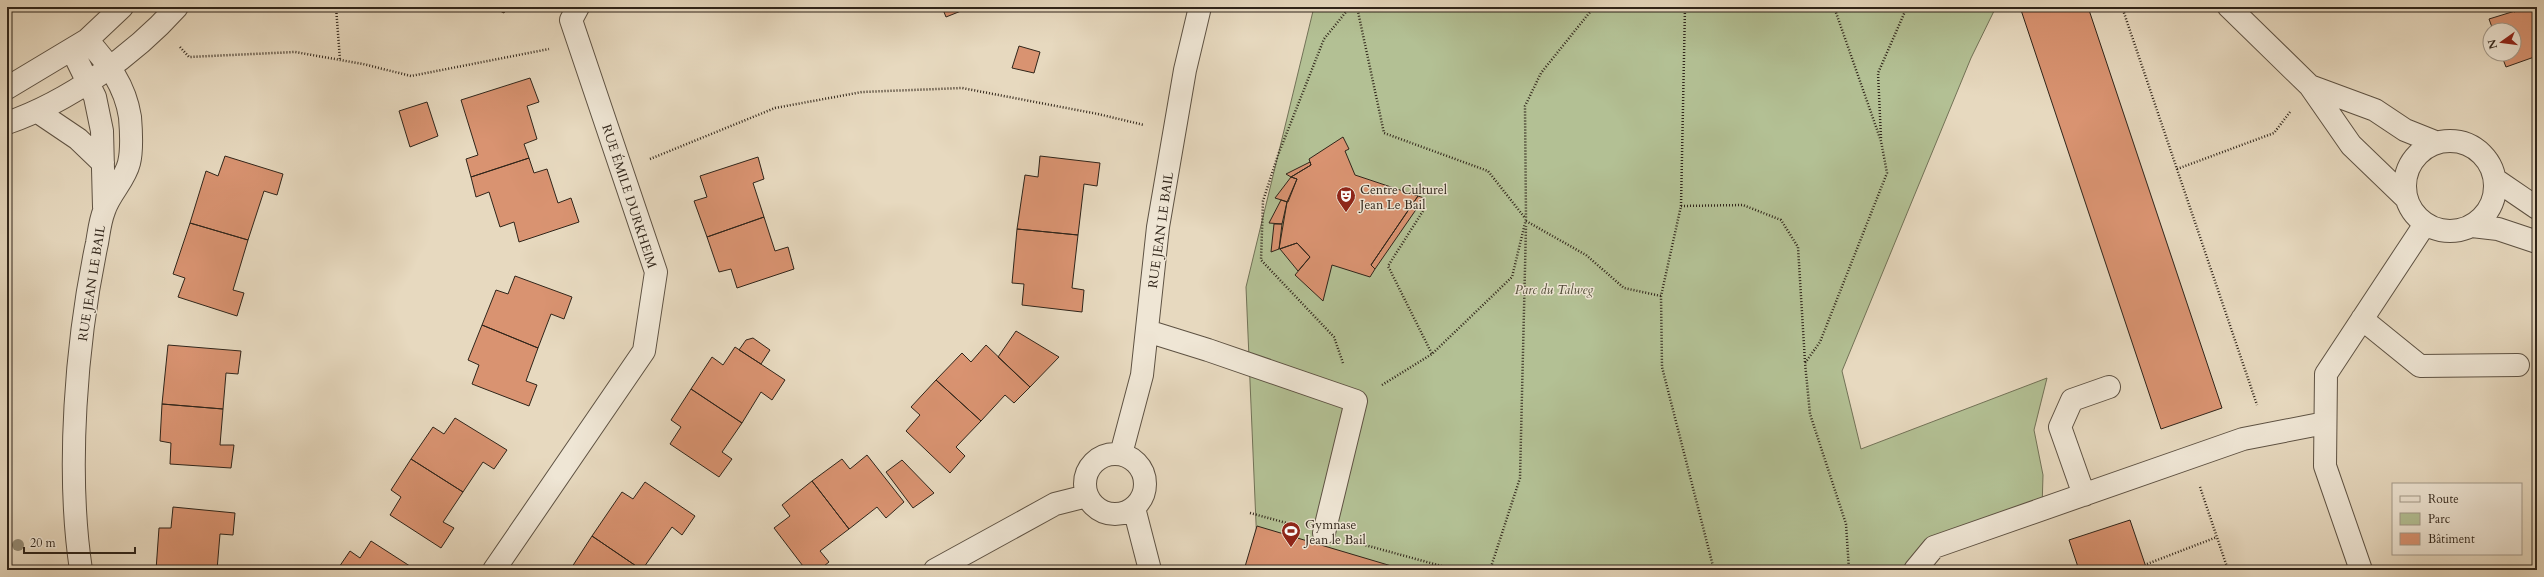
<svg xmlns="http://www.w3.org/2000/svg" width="2544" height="577" viewBox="0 0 2544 577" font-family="Cardo,serif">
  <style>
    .green { fill: #b3c094; stroke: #727257 }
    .building { fill: #d99371; stroke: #30251a }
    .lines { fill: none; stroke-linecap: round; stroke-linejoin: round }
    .minor-casing { stroke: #5e5243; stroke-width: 24 }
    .path { stroke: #30251a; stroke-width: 2.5; stroke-dasharray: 1 2; stroke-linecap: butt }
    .minor { stroke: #efe6d5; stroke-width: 22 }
    .tree { fill: #948b75 }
    .labels { text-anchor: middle; stroke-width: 3; stroke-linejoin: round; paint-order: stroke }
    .poi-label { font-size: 13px; fill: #30251a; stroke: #efe6d5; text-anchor: start }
    .street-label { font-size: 13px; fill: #30251a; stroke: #efe6d5 }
    .park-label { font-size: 13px; font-style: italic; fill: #514c38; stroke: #efe6d5 }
  </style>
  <rect width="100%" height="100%" fill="#e7d9bf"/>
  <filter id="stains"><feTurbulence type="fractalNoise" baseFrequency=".005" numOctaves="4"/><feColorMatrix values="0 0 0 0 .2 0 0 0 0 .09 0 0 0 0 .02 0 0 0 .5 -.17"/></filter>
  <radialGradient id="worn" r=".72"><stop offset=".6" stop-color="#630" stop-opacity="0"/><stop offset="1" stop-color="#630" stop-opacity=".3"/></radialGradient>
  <path class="green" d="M1314,7h685l-5,4 -23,47 -129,313 19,78 186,-71 -13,52 9,45 -1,34 -108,38 -19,23h-657l-12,-283z"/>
  <path class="building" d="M492,7h15l-3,6z
    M942,7h29l-25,10z
    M2020,7h68l134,401 -61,21z
    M2512,7h16l-14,5z
    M2528,7h9v49l-31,11 -5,-13h13v-24h-21l-4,-11z
    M1019,46l21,6 -6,21 -22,-5z
    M530,78l9,24 -12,4 10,33 -13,5 5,14 -58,19 -5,-18 12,-4 -17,-55z
    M427,102l11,34 -28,11 -11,-36z
    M1343,137l6,12 -4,2 10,24 63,21 -47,69 4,4 -5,8 -38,-12 -9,36 -28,-26 15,-18 -13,-14 -18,6 8,-47 10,-23 -6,-2 20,-12 -2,-6z
    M225,156l58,18 -6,21 -13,-4 -16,49 -58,-17 16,-52 12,5z
    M1040,156l60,7 -3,23 -13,-2 -6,51 -61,-6 8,-54 13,2z
    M758,157l6,22 -11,4 11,34 -57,20 -13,-36 13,-4 -7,-21z
    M529,158l5,15 13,-4 11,34 13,-5 8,24 -60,20 -5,-20 -14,5 -11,-35 -13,5 -5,-20z
    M1310,162l1,3 -20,12 -5,-3z
    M1291,177l6,2 -9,23 -13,-4z
    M1418,196l6,2 -49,71 -4,-4z
    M1281,200l6,2 -5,22 -13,-1z
    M764,217l11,34 13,-4 6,22 -57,19 -6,-19 -12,3 -12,-35z
    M190,223l58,17 -15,50 11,3 -7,23 -59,-19 7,-19 -12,-4z
    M1274,224h8l-3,25 -8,3z
    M1017,229l61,6 -6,53 12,2 -2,22 -60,-7 2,-21 -12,-1z
    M1297,243l13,14 -12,14 -18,-22z
    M515,276l57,21 -8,22 -13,-5 -13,34 -56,-23 14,-35 12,4z
    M482,325l56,23 -12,33 11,4 -8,21 -57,-22 7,-19 -11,-5z
    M1016,331l43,26 -29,30 -32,-30z
    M753,338l17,12 -9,14 -22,-14 7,-10z
    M168,345l73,6 -3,23 -12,-1 -3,36 -61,-5z
    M986,345l44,42 -16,16 -9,-8 -24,26 -45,-41 26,-27 9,9z
    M735,347l50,33 -13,20 -11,-8 -19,31 -51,-34 21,-32 11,8z
    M936,380l45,41 -25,26 9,9 -15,17 -44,-42 14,-16 -9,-8z
    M691,389l51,34 -20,29 10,7 -13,18 -49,-33 11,-17 -10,-7z
    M162,404l61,5 -3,36h14l-3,23 -61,-4 1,-21 -11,-2z
    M455,418l52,32 -13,19 -11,-7 -20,30 -52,-33 22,-32 11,7z
    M867,455l37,47 -18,16 -9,-11 -28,22 -37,-48 30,-22 8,10z
    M411,459l52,33 -20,30 11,6 -13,20 -51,-33 11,-18 -10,-7z
    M902,460l32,33 -21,15 -27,-36z
    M812,481l37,48 -29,22 9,11 -10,8h-13l-32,-42 16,-12 -8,-11z
    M645,482l50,34 -13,19 -10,-8 -30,43 -50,-34 30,-44 11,7z
    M173,507l62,6 -2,22 -13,-1 -3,36h-61l3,-42h12z
    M2130,520l17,50h-68l-10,-30z
    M1257,526l148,44h-161z
    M592,536l50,34h-72z
    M371,541l45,29h-79l13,-19 10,7z"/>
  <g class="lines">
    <g class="minor-casing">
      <path id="minor" d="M2229,7l81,79 41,59 55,53
        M72,50l23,47 7,34 2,76
        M2310,86l65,24 30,20 30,12
        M7,88l80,-48 35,-33
        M38,112l40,27 25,24
        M7,123c61,-21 127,-68 170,-116
        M2405 186a45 45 0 1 1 90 0a45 45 0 1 1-90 0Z
        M2496,180l41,28
        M2472,226l26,3 39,13
        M2362,319l58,47 98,-1
        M1147,331l61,19 148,51 -32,132
        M1085 484a30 30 0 1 1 60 0a30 30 0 1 1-60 0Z
        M1121,454l21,-79 16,-148 27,-157 15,-63
        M2084,495l-24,-68 12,-27 37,-13
        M1134,508l16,62
        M81,570c-15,-100 -5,-228 16,-327 2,-11 3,-22 7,-32 5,-17 21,-31 25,-48 3,-12 2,-34 1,-46 -5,-32 -22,-54 -43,-77
        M494,570l150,-219 12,-79 -85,-252 7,-13
        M935,570l120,-66 32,-8
        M1915,570l19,-23 309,-108 82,-16
        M2361,570l-36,-104 1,-92 99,-150"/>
    </g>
    <path class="path" d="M336,7l4,53
      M1357,7l27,126 104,38 37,47
      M1685,7l-4,199 -20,90 1,71 52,203
      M1834,7l47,134 6,32 -67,169 -15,21 5,51 36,110 3,46
      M2122,7l135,398
      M180,47l9,10 106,-5 68,12 48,12 138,-27
      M1881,138l-3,-65 29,-66
      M650,159l125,-51 87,-16 100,-4 136,26 46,11
      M2177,169l97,-36 16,-21
      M1681,206l62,-1 38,15 17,27 7,115
      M1423,211l-35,55 44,88
      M1526,221l60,34 38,33 37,8
      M1343,363l-9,-26 -73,-77 2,-59 15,-46 46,-116 26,-32
      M1382,385l50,-31 80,-77 14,-58 -1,-113 16,-33 53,-66
      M2200,487l28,83
      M1250,513l44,12
      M1354,542l102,28
      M2147,564l70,-27
      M1490,570l30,-92 6,-252"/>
    <use href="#minor" class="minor"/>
  </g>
  <circle class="tree" cx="18" cy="545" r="6"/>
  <defs>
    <g id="theatre-pin" transform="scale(1)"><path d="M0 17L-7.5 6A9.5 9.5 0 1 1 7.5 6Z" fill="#8f2418" stroke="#efe6d5"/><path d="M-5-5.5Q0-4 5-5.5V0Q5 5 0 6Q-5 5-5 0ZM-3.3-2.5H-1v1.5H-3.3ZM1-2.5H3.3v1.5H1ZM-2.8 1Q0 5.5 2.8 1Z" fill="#fff"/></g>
    <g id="stadium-pin" transform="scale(1)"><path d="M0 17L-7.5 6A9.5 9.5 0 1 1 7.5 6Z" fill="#8f2418" stroke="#efe6d5"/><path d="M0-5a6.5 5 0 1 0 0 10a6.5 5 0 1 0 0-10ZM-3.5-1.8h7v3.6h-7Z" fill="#fff"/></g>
  </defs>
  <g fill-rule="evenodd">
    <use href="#theatre-pin" x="1346" y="196"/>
    <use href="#stadium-pin" x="1291" y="531"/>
  </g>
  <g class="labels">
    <g class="poi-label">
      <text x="1360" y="194">Centre Culturel<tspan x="1360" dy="15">Jean Le Bail</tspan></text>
      <text x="1305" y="529">Gymnase<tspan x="1305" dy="15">Jean le Bail</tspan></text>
    </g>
    <g class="street-label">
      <text transform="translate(630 196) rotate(72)" y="5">RUE ÉMILE DURKHEIM</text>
      <text transform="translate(1160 230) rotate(-82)" y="5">RUE JEAN LE BAIL</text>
      <text transform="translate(91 283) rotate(-81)" y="5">RUE JEAN LE BAIL</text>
    </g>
    <g class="park-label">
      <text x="1554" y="294">Parc du Talweg</text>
    </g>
  </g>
  <rect width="2544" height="577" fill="none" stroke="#e7d9bf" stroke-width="24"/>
  <rect x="8" y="8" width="2528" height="561" fill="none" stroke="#30251a" stroke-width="2"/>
  <rect x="12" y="12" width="2520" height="553" fill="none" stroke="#30251a"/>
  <rect x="2392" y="483" width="130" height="72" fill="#efe6d5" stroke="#a3998a"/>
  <rect x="2400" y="496" width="20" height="6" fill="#efe6d5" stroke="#a3998a"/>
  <text x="2428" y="503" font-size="12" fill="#30251a">Route</text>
  <rect x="2400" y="513" width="20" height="12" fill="#b3c094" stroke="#a3998a"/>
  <text x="2428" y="523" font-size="12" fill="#30251a">Parc</text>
  <rect x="2400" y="533" width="20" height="12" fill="#d99371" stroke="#a3998a"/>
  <text x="2428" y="543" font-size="12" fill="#30251a">Bâtiment</text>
  <g transform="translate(2502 42) rotate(256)"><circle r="19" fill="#efe6d5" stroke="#a3998a"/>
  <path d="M0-3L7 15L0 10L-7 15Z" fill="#8f2418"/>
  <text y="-6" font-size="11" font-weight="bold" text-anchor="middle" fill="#30251a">N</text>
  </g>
  <path d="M24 547v6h111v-6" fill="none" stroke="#30251a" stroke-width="2"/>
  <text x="30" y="547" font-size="12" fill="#30251a" stroke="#efe6d5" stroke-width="3" paint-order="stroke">20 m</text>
  <rect width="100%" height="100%" filter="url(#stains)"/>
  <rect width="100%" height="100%" fill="url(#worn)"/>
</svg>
